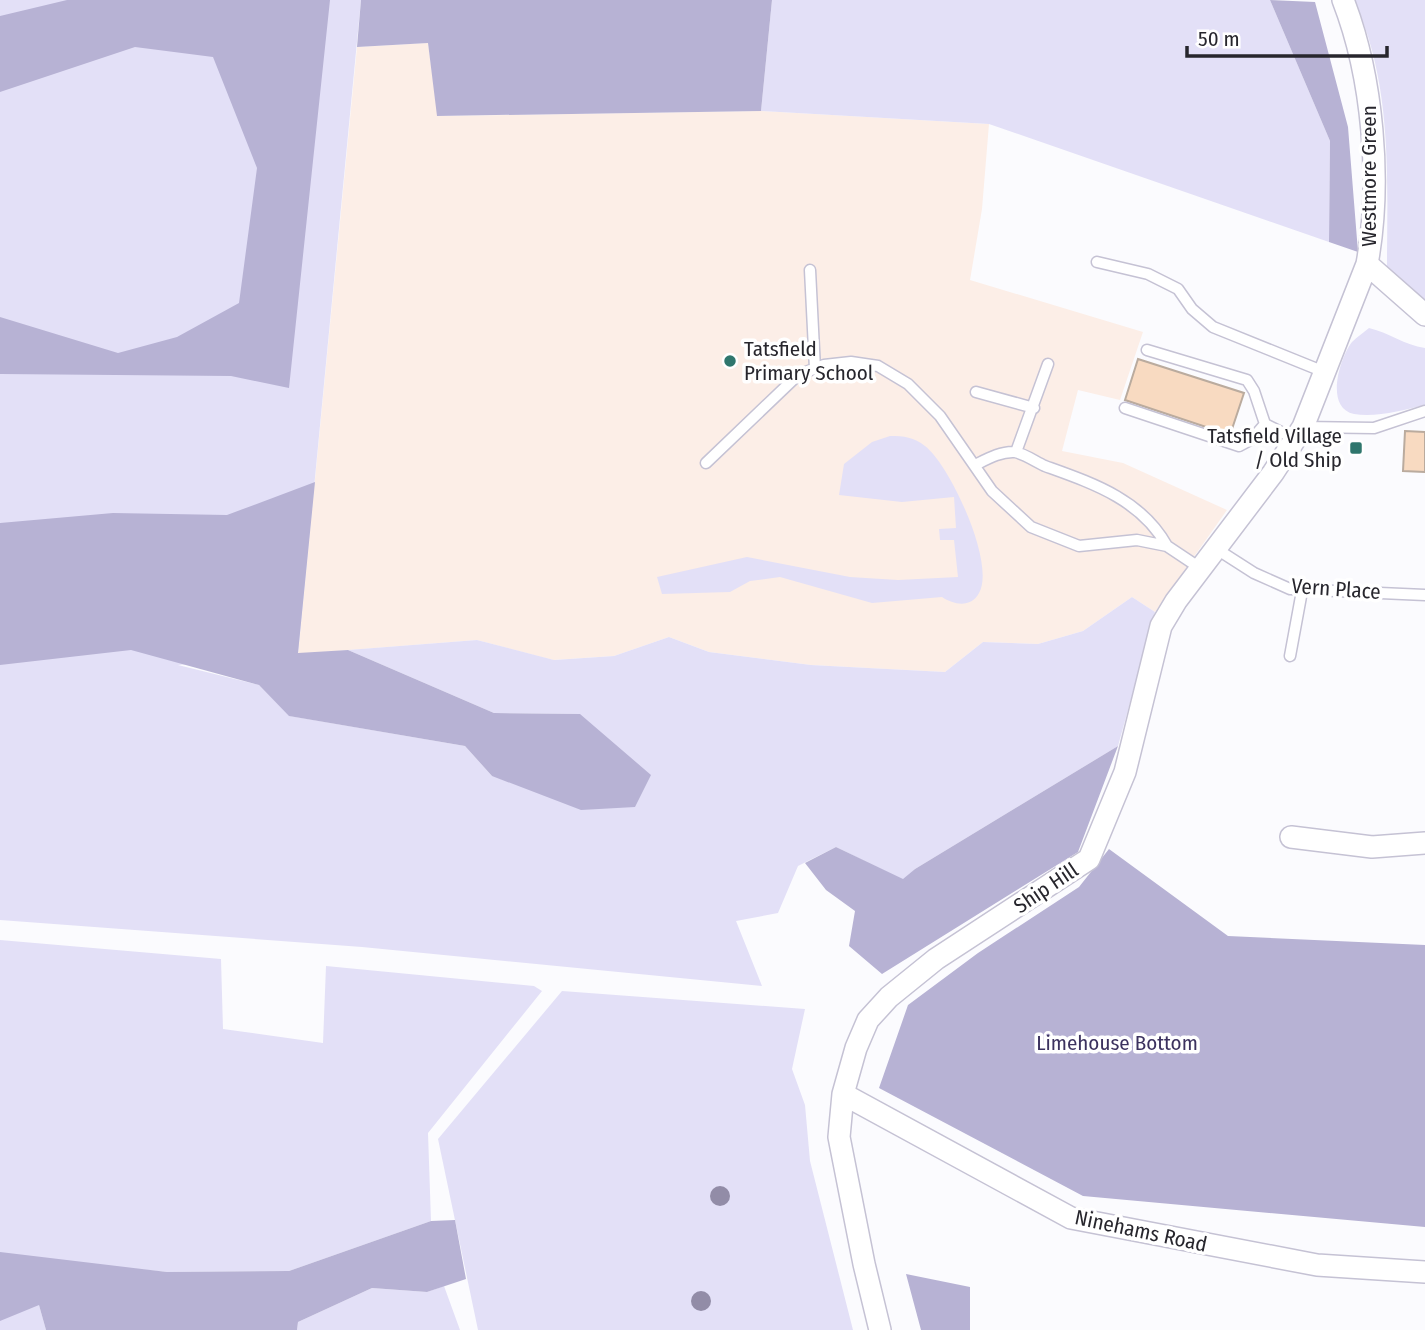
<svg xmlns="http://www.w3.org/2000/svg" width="1425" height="1330" viewBox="0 0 1425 1330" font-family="'Fira Sans Condensed',sans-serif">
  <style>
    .education { fill: #fceee7 }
    .green { fill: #e3e0f7 }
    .forest { fill: #b7b2d4 }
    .building { fill: #f8dac1; stroke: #baab9e; stroke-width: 2 }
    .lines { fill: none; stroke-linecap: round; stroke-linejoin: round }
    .service-casing { stroke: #c5c2d4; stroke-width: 13 }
    .minor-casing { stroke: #c5c2d4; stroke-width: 24 }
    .service { stroke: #fff; stroke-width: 10 }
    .minor { stroke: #fff; stroke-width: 21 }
    .tree { fill: #928ca7 }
    .poi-dot { fill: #2f766d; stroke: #fff; stroke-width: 2.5 }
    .labels { text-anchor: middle; stroke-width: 7; stroke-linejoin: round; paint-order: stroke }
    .street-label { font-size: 21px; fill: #27262d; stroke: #fff }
    .poi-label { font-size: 21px; fill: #27262d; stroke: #fff; text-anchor: start }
    .park-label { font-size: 21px; fill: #3c325f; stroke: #fff }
  </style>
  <rect width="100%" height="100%" fill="#fbfbfe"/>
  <path class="education" d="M428,43l10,73 323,-5 228,13 -7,85 -12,71 173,52 -23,68 -42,-10 -16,61 61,12 104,47 -72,102 -23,-15 -49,34 -45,13 -55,-2 -38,30 -134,-7 -102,-13 -40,-15 -55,19 -61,4 -76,-20 -179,14 59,-607z"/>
  <path class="green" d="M0,0h361l-63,654 -120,11 81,20 31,31 175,30 27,30 88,-62 -86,-1 -146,-63 129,-10 77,20 60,-4 55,-19 40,15 102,13 134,7 38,-30 55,2 45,-13 49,-34 23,15 -37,134 -203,123 -12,11 -67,-33 -38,19 -20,47 -42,8 26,65 -400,-39 -362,-27z
    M772,0h498l60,141 -1,101 -340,-118 -228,-13z
    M1354,0h71v310l-38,-19c-1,-99 9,-199 -33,-291z
    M1369,328c21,5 35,17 56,20v57c-21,5 -50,13 -71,9 -30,-6 -14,-57 -2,-72 5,-5 12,-10 17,-14z
    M890,436c14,0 24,1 35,10 25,19 71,118 54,147 -8,15 -25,12 -37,4l-70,6 -92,-26 -30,4 -20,11 -68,2 -5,-17 90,-20 103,20 48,3 60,-3 -4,-37h-14l-1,-11 17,-1 -2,-31 -52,5 -63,-7 5,-31 28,-22z
    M0,940l221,19 2,70 100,14 3,-77 208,20 8,5 -114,142 3,88 -142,50 -122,1 -141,-14 20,72h-46z
    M562,991l243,18 -13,60 13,36 5,56 43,169h-375l-40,-191z
    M444,1286l16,44h-163l1,-8 74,-34 55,4z"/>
  <path class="forest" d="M67,0h263l-41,388 -58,-12 -231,-2v-57l118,36 59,-16 62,-34 18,-135 -44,-111 -78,-10 -135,45v-76z
    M361,0h411l-11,111 -324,5 -9,-73 -71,4z
    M1270,0l45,2 33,125 10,125 -29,-10 1,-101z
    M315,482l-17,171 50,-3 146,63 86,1 71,61 -16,32 -54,3 -89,-34 -27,-30 -176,-30 -30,-31 -128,-35 -131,15v-142l113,-10 114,2z
    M1118,746l-40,106 -196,122 -33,-28 6,-35 -29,-21 -21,-27 31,-16 67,32 12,-10z
    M1109,849l119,87 197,9v282l-342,-31 -204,-108 29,-83 70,-52 101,-66z
    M455,1220l11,59 -39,13 -55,-4 -74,34 -1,8h-251l-7,-25 -39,16v-69l167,20 122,-1 142,-50z
    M906,1274l64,13v43h-49z"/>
  <path class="building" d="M1138,359l106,34 -14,42 -105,-35z
    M1405,431l20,1v40l-22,-1z"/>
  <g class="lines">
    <g class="service-casing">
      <path id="service" d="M1097,262l51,12 30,15 14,20 21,18 109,44
        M810,270l5,99
        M976,392l58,16
        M1125,408l114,38 13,-7 13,-15 -11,-33 -7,-11 -100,-30
        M1265,424l30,15
        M1303,427l71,1 51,-17
        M1016,452l32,-88
        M706,463l92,-88 26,-10 27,-3 27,4 30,18 32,32 52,75 39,36 48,19 58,-6 30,6 33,22
        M975,465c12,-6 26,-14 40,-13 10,2 21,10 30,14 47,17 96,33 122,80
        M1215,548l39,25 36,16 135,6
        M1290,656l12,-65"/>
    </g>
    <g class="minor-casing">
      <path id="minor" d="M1367,264l58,51
        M1291,837l81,10 53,-4
        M843,1094l228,124 246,47 108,7
        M880,1330l-16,-66 -25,-127 4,-43 13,-46 12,-28 21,-23 47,-38 153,-100 36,-87 36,-146 15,-25 97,-128 30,-46 64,-163c15,-82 6,-187 -24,-264"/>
    </g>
    <use href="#service" class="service"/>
    <use href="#minor" class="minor"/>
  </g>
  <g class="tree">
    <circle cx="720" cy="1196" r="10"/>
    <circle cx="701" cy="1301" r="10"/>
  </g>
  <g class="poi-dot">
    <circle cx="730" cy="361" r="7"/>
    <rect x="1349" y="441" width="14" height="14" rx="3.5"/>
  </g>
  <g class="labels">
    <g class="street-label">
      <text transform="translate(1369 176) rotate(-90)" y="7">Westmore Green</text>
      <text transform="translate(1336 589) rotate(4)" y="7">Vern Place</text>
      <text transform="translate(1046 888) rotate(-34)" y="7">Ship Hill</text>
      <text transform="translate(1141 1231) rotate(12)" y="7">Ninehams Road</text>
    </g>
    <g class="poi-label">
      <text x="744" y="356">Tatsfield<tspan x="744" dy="24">Primary School</tspan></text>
      <text x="1342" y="443" text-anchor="end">Tatsfield Village<tspan x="1342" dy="24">/ Old Ship</tspan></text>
    </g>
    <g class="park-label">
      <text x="1117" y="1050">Limehouse Bottom</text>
    </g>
  </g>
  <path d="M1187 46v10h200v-10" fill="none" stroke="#27262d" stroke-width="3.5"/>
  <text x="1198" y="46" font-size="21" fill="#27262d" stroke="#ffffff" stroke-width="5" paint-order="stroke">50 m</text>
</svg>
